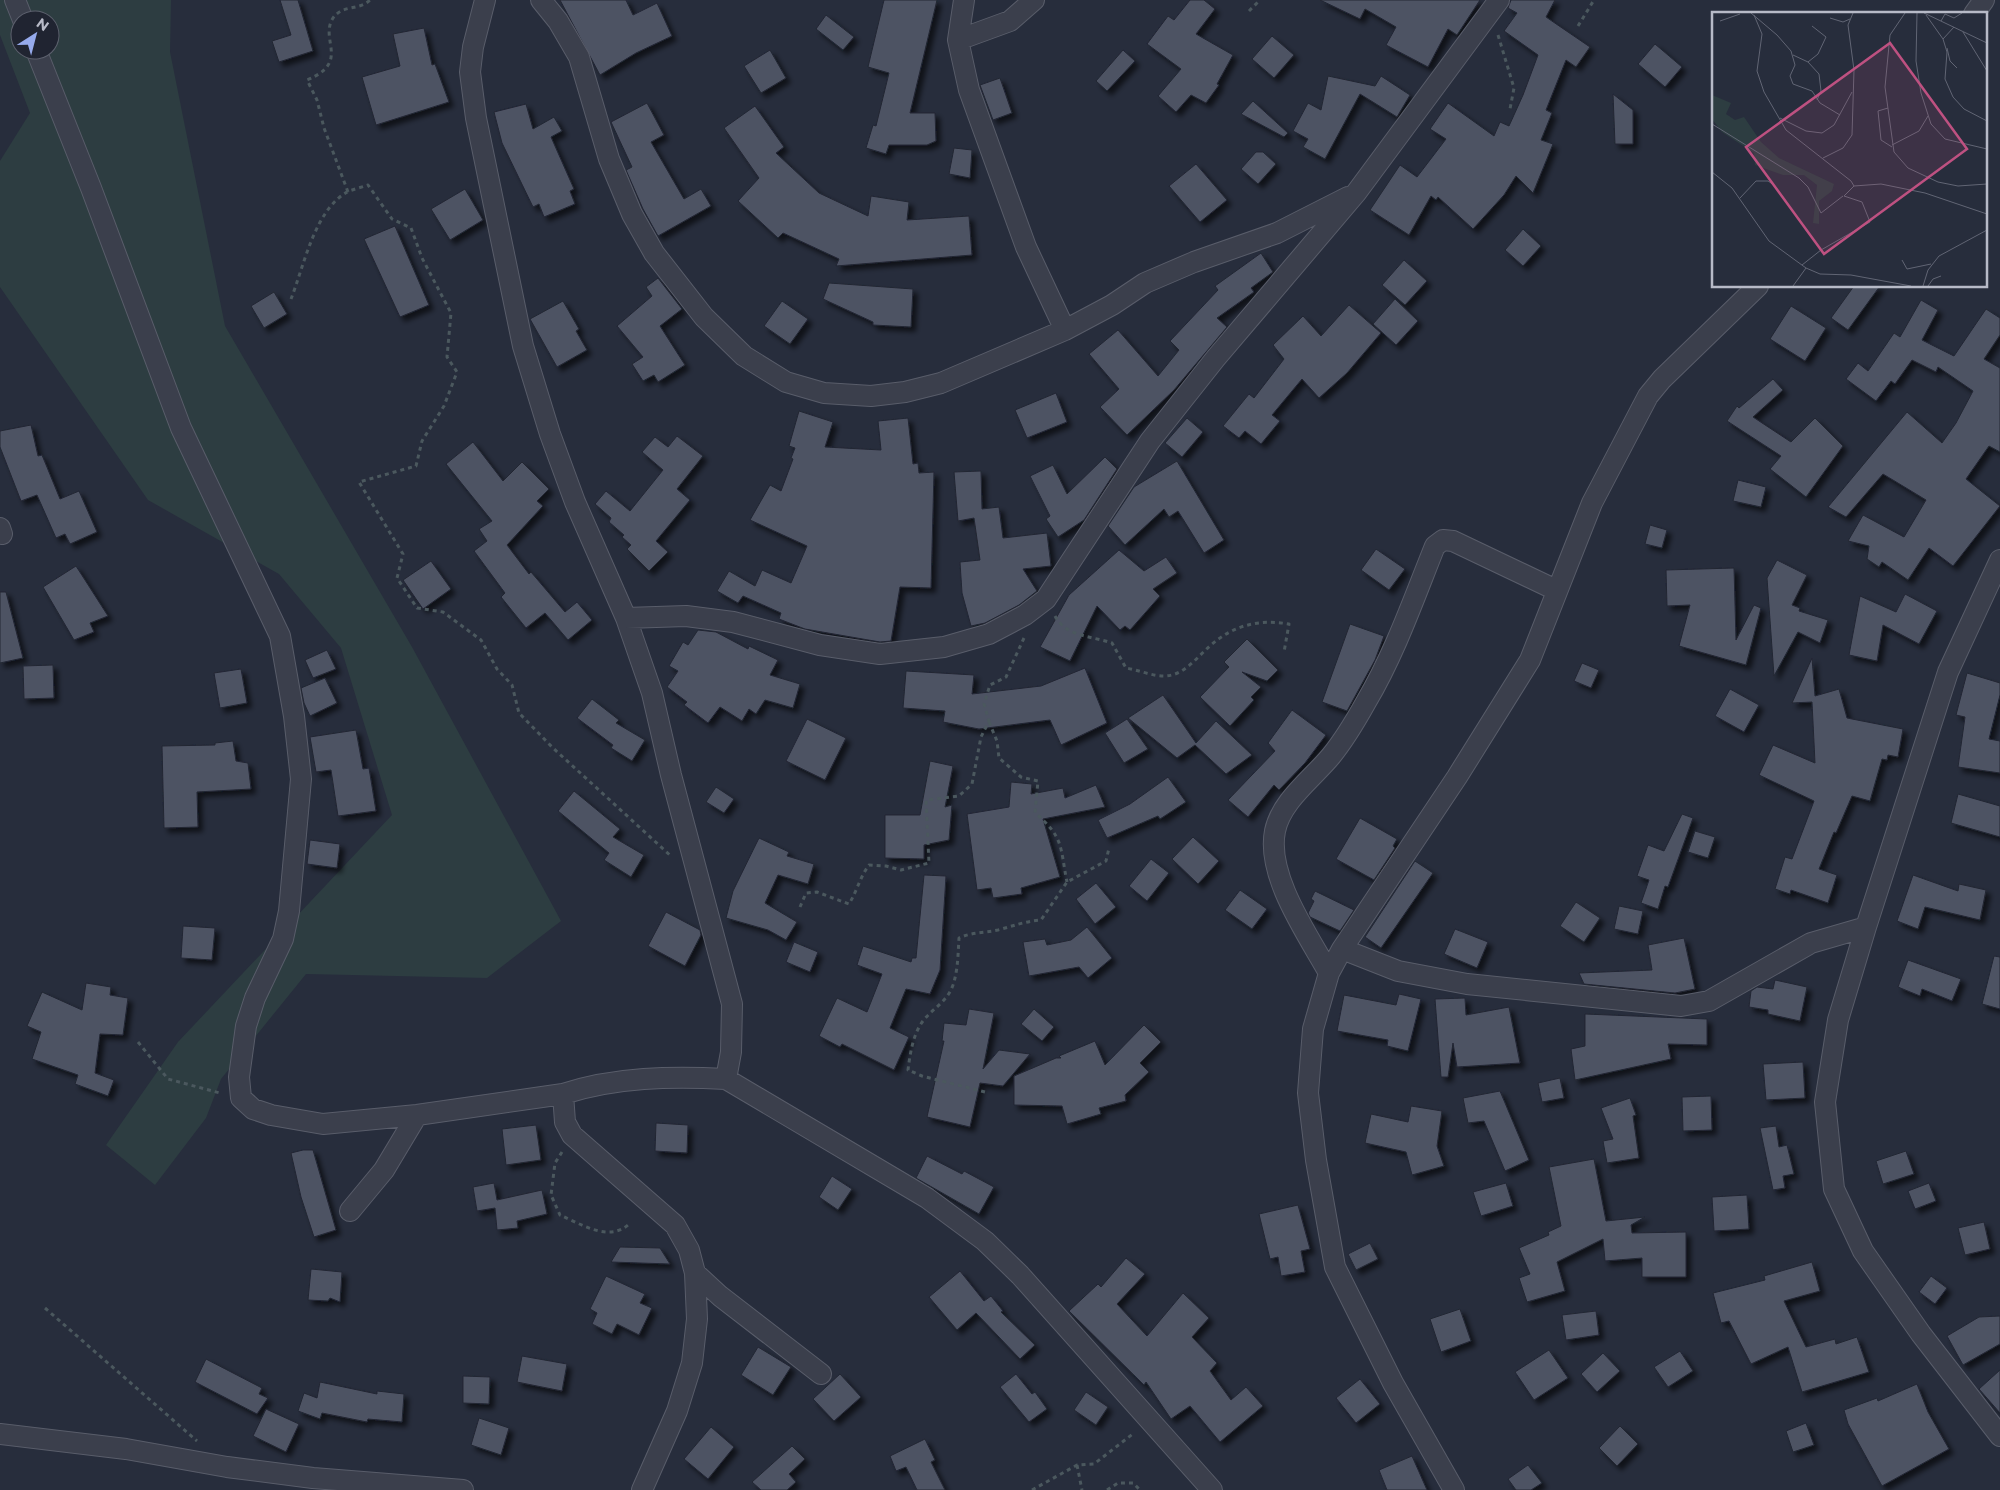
<svg xmlns="http://www.w3.org/2000/svg" width="2000" height="1490" viewBox="0 0 2000 1490" font-family="Montserrat,sans-serif">
  <style>
    .green { fill: #2d3d41; fill-rule: evenodd }
    .building { fill: #4e5364; stroke: #222633; filter: url(#shadow) }
    .lines { fill: none; stroke-linecap: round; stroke-linejoin: round }
    .minor-casing { stroke: #595d6a; stroke-width: 22 }
    .path { stroke: #4b585e; stroke-width: 3; stroke-dasharray: 4 4; stroke-linecap: butt }
    .minor { stroke: #3b3f4c; stroke-width: 20 }
    .inset-road { fill: none; stroke: #616574; stroke-width: 1 }
    .view { fill: #be5181; fill-opacity: 0.15; stroke: #be5181; stroke-width: 2.5 }
    .inset-edge { fill: none; stroke: #b7bac7; stroke-width: 2.5 }
  </style>
  <defs>
    <filter id="shadow"><feDropShadow dx="4.5" dy="4.5" stdDeviation="2.5" flood-color="#0009"/></filter>
  </defs>
  <rect width="100%" height="100%" fill="#272d3c"/>
  <path class="green" d="M0,0h171l-1,52 55,274 187,321 149,274 -74,57 -181,-4 -85,105 -15,39 -51,67 -49,-40 72,-103 214,-227 -51,-167 -62,-74 -131,-74 -148,-213v-126l30,-48 -30,-78zM20,20h30v30h-30z"/>
  <path class="building" d="M280,0h18l15,51 -34,11 -7,-21 19,-6z
    M560,0h66l7,15 24,-12 15,33 -36,17 -36,22z
    M884,0h53l-27,113h25l1,28 -9,4h-38l-3,9 -20,-6 7,-23 3,1 13,-53 -21,-6z
    M1190,0h14l11,9 -19,25 37,21 -16,29 2,1 -13,18 -15,-8 -15,17 -18,-16 23,-27 -34,-25 21,-28 6,4z
    M1320,0h160l-23,35 -9,-6 -20,38 -42,-22 10,-18 -31,-18 -5,10z
    M1511,0h44l-9,17 44,30 -14,20 -10,-7 -20,50 6,3 -11,27 12,4 -20,49 -17,-17 -12,19 -31,34 -35,-32 -2,3 -5,-4 -22,39 -39,-25 30,-45 17,12 29,-38 -16,-10 18,-26 46,33 6,-14 9,4 14,-31 15,-40 -34,-24 13,-18 -9,-5z
    M826,15l28,22 -11,13 -27,-21z
    M424,28l8,37 3,-1 14,38 -73,23 -14,-48 38,-11 -7,-32z
    M1272,36l22,19 -20,23 -22,-19z
    M1655,44l27,23 -17,20 -27,-23z
    M770,50l16,28 -25,15 -17,-27z
    M1123,50l12,11 -28,30 -11,-10z
    M1328,76l47,10 6,-10 29,19 -13,22 -37,-23 -35,65 -22,-12 5,-8 -15,-8 15,-28 13,7z
    M1000,78l12,35 -19,7 -13,-35z
    M1613,94l20,16v34h-18z
    M1253,101l35,32 -4,4 -43,-23z
    M647,103l17,32 -13,7 33,57 17,-10 10,17 -53,30 -15,-27 -17,-39 6,-3 -21,-45z
    M526,104l7,25 21,-12 8,14 -11,6 23,52 -4,2 5,13 -31,13 -5,-13 -6,3 -31,-64 -8,-31z
    M755,106l29,41 -8,6 43,40 49,23 3,-20 38,6 -2,18 62,-4 3,39 -136,11 3,-7 -56,-26 -5,5 -40,-37 21,-23 -35,-50z
    M954,148l18,2 -2,28 -21,-4z
    M1256,152h7l13,12 -18,20 -17,-15z
    M1196,164l31,36 -27,22 -31,-36z
    M465,189l18,31 -33,20 -19,-31z
    M395,226l34,79 -29,12 -36,-78z
    M1523,229l18,17 -18,20 -18,-16z
    M1261,253l12,19 -22,16 3,4 -37,26 10,9 -53,63 -47,45 -27,-28 19,-18 -30,-35 29,-24 40,46 21,-26 -9,-9 48,-51 -3,-4z
    M1404,260l23,21 -22,24 -23,-20z
    M658,278l24,31 -22,17 25,39 -27,17 -4,-7 -11,6 -11,-17 11,-7 -26,-31 35,-30 -6,-9z
    M829,283l84,6 -2,38 -38,-2v-3l-50,-23z
    M1854,286h26l-32,44 -17,-12z
    M274,292l13,22 -23,14 -13,-22z
    M1395,299l23,22 -22,24 -23,-21z
    M1921,300l17,10 -16,30 32,16 32,-47 14,9v17l-16,24 16,9v84l-11,-6 -23,33 34,27 -47,60 -24,-18 -21,32 -26,-18 -3,5 -12,-8 2,-13 -21,-5 15,-26 41,22 22,-37 -43,-26 -37,43 -18,-10 79,-95 35,31 14,-20 17,-32 -35,-24 -2,5 -24,-12 -17,24 -4,-3 -15,20 -30,-22 12,-16 10,8 26,-38 6,4z
    M563,301l16,28 -3,2 11,19 -30,17 -27,-48z
    M782,301l26,18 -18,25 -26,-18z
    M1349,305l32,28 -34,40 -28,25 -17,-19 -30,36 8,6 -19,23 -16,-13 -6,7 -16,-12 26,-32 5,4 30,-39 -11,-14 30,-29 18,20z
    M1791,306l35,22 -21,33 -35,-22z
    M1773,379l10,11 -30,27 38,25 24,-24 28,28 -37,51 -36,-28 11,-13 -54,-35 10,-15 2,2z
    M1056,393l11,29 -40,16 -12,-28z
    M799,411l34,11 -8,25 56,3 -3,-29 30,-3 5,46 5,-1 1,10 15,-1 -3,116 -31,-1 -9,54 -11,1 -75,-13 -26,-10 2,-6 -38,-17 -5,7 -21,-12 12,-20 26,15 7,-16 29,13 16,-37 -57,-26 20,-35 11,6 12,-32 -2,-1 4,-10 -6,-2z
    M1187,418l16,14 -21,25 -17,-14z
    M31,425l7,31 4,-1 18,44 19,-8 18,41 -27,12 -5,-10 -9,4 -19,-43 -16,6 -21,-54v-16z
    M677,436l26,20 -26,33 13,11 -34,41 12,11 -19,19 -22,-22 4,-4 -9,-8 2,-2 -15,-13 2,-4 -16,-14 11,-13 24,20 33,-41 -21,-18 13,-15 13,10z
    M473,442l30,39 19,-19 27,27 -12,12 6,5 -36,39 22,29 2,-2 34,40 12,-10 15,18 -24,20 -23,-27 -19,15 -25,-31 4,-4 -31,-42 13,-10 -8,-12 13,-8 -46,-57z
    M1105,457l12,12 -33,51 -26,17 -12,-18 4,-3 -20,-40 23,-11 14,29z
    M1177,461l47,79 -20,13 -26,-42 -9,6 -5,-8 -39,36 -17,-19 26,-39z
    M981,471l1,38 17,-2 4,31 44,-5 4,33 -28,3 14,22 -18,14 -34,18 -14,3 -9,-33 -2,-31 20,-2 -6,-42 -16,3 -4,-49z
    M1738,480l28,7 -5,20 -28,-6z
    M1650,525l17,5 -5,18 -17,-4z
    M1376,549l29,20 -16,21 -28,-20z
    M1119,550l25,21 22,-14 11,16 -24,16 7,7 -30,34 -5,-4 -5,4 -23,-24 -27,55 -30,-14 29,-52z
    M1777,560l30,15 -15,30 8,3 -1,3 29,9 -8,23 -22,-11 -24,44 -7,-98z
    M431,561l20,28 -28,20 -20,-29z
    M76,566l32,50 -18,7 4,9 -20,8 -31,-53z
    M1734,568l2,72 18,-35 7,3 -15,57 -67,-19 11,-41 -23,1 -1,-36z
    M0,592h6l17,66 -23,5z
    M1905,594l32,17 -18,33 -36,-19 -6,36 -28,-6 11,-59 36,16z
    M1350,624l34,12 -9,24 -28,51 -25,-9z
    M698,630l18,2 32,17 1,-3 29,14 -8,15 30,9 -7,24 -28,-8 -9,14 -7,-5 -7,12 -22,-14 -12,16 -24,-18 3,-3 -20,-15 11,-16 -9,-5 14,-24 5,3z
    M1247,639l31,31 -11,11 -25,-9 19,15 -10,10 3,3 -24,26 -30,-29 29,-30 -5,-5z
    M327,650l9,19 -23,9 -8,-18z
    M1812,658l3,38 24,-7 8,29 56,11 -5,28 -10,-2 -1,5 -5,-1 -12,42 -18,-5 -16,37 -2,-1 -15,37 18,6 -9,28 -37,-13 -1,4 -15,-5 10,-32 7,2 22,-58 -55,-26 14,-30 42,18 -3,-61 -20,1z
    M1582,663l17,7 -8,18 -17,-7z
    M53,665l1,33 -30,1 -1,-33z
    M1085,668l22,55 -46,22 -11,-25 -71,9 -36,-7 2,-11 -42,-3 3,-37 68,4 -2,19 69,-8z
    M241,669l6,34 -27,5 -6,-35z
    M1967,673l33,10v12l-11,44 11,2v32l-42,-6 7,-50 -9,-2z
    M325,678l12,25 -27,13 -6,-13 -3,-15z
    M1730,689l29,16 -15,27 -29,-16z
    M1163,695l33,48 20,-22 36,34 -26,19 -31,-29 -18,13 -49,-40z
    M592,699l27,21 -3,3 29,17 -13,21 -21,-13 2,-3 -36,-27z
    M1292,710l34,25 -21,28 -26,27 -5,-5 -26,32 -20,-17 47,-49 -7,-8z
    M807,719l39,19 -21,42 -39,-19z
    M1127,719l21,30 -24,14 -19,-30z
    M356,730l7,39 6,-1 7,43 -38,5 -7,-46 -15,2 -6,-35z
    M233,741l3,20 12,2 3,26 -54,3 1,35 -34,1 -2,-82 53,-1v-2z
    M930,761l23,5 -8,41 7,-2 -3,35 -25,5v14l-39,-1v-43h35z
    M1168,777l18,25 -26,17 -2,-3 -51,22 -9,-18 32,-16z
    M1011,782l21,2 -1,10 32,-6 2,10 31,-13 9,22 -62,12 17,58 -39,11 1,6 -29,4 -2,-10 -14,2 -10,-76 42,-7z
    M716,787l18,12 -10,14 -18,-11z
    M574,791l46,38 -7,8 31,18 -13,22 -27,-17 5,-7 -51,-42z
    M1958,794l42,12v31l-49,-14z
    M1682,814l11,4 -25,69 -3,-1 -7,23 -17,-6 8,-23 -12,-4 11,-31 16,6z
    M1360,818l37,21 -4,7 2,2 -21,32 -38,-21z
    M1695,831l20,6 -7,21 -20,-6z
    M1193,837l26,24 -21,23 -26,-25z
    M759,838l30,14 -2,4 27,8 -6,20 -30,-9 -13,28 32,19 -11,18 -18,-10 -42,-12 7,-27z
    M310,840l30,4 -3,24 -30,-4z
    M1151,859l18,14 -22,28 -18,-15z
    M1415,861l18,12 -52,75 -16,-11z
    M924,875l22,1 -6,94 -10,24 -24,-5 -16,39 19,9 -15,33 -52,-26 -2,3 -21,-11 18,-38 30,14 15,-38 -25,-9 6,-19 48,16 1,-4h4z
    M1913,875l45,16 1,-7 27,6 -6,30 -55,-13 -7,22 -21,-8z
    M1096,883l20,24 -21,17 -19,-25z
    M1240,890l27,19 -15,20 -27,-19z
    M1315,891l39,19 -14,21 -30,-14 -2,-4 6,-12 -3,-2z
    M1576,902l24,16 -16,24 -24,-16z
    M1619,906l24,5 -5,23 -24,-5z
    M666,912l34,18 1,5 -16,31 -37,-20z
    M183,926l32,2 -3,32 -31,-2z
    M1087,927l25,31 -24,20 -9,-11 -50,9 -6,-34 22,-3 2,6 24,-5z
    M1455,929l33,13 -11,26 -33,-14z
    M1684,938l11,51 -20,4 -91,-9 -5,-11 73,-3 -4,-25z
    M794,942l24,10 -8,20 -24,-10z
    M1994,956l6,1v52l-18,-5z
    M1908,960l53,19 -9,22 -30,-12 -2,7 -22,-9z
    M1775,980l32,7 -7,34 -32,-7v-4l-19,-3 2,-16 6,-4 16,2z
    M86,983l25,4 -1,8 18,3 -5,37 -23,-1 -5,39 19,7 -6,16 -33,-12 3,-9 -46,-16 9,-27 -14,-6 15,-34 40,18z
    M1399,994l22,5 -13,52 -21,-5 1,-6 -51,-9 7,-36 52,10z
    M1465,998l1,17 43,-8 11,56 -63,4 -4,-24 -5,34h-7l-6,-78z
    M969,1009l25,4 -11,56 16,-19 31,4 -27,32 -23,-3 -10,44 -43,-10 17,-76h-2l2,-18 22,2z
    M1034,1009l20,18 -12,14 -21,-17z
    M1585,1014l122,5v26l-39,-1 3,15 -96,21 -4,-31 14,-3z
    M1144,1025l17,17 -21,21 9,9 -24,23 1,6 -27,7 2,6 -34,10 -5,-18 -48,-1v-29l42,-18h5l-2,-2 36,-15 10,24z
    M1803,1062l2,36 -39,2 -3,-36z
    M1560,1078l4,20 -22,4 -4,-19z
    M1500,1091l29,69 -24,11 -21,-50 -16,2 -5,-25z
    M1711,1096l1,34 -29,1 -1,-34z
    M1630,1098l6,17 -3,1 6,42 -32,5 -4,-22 10,-2 -12,-31z
    M1411,1106l31,5 -5,35 7,20 -32,9 -6,-23 -41,-9 6,-29 37,8z
    M656,1123l32,2 -1,28 -32,-2z
    M536,1125l5,35 -35,5 -4,-36z
    M1776,1126l3,21 8,-2 7,29 -11,2 2,12 -12,2 -13,-62z
    M303,1150h10l23,80 -22,7 -13,-40 -10,-44z
    M1906,1151l8,23 -31,10 -7,-23z
    M927,1156l35,18 2,-3 30,16 -15,27 -63,-36z
    M1594,1159l12,62 39,-4 -14,8 1,8 54,-1v45h-44v-19l-37,3 -2,-22 -46,23 8,29 -38,11 -8,-24 11,-4 -11,-26 30,-13 -1,-3 13,-6 -12,-59z
    M832,1176l20,13 -14,21 -19,-13z
    M494,1183l3,17 45,-10 5,24 -30,7 1,7 -21,2 -2,-22 -18,3 -4,-24z
    M1506,1183l7,23 -32,10 -8,-24z
    M1929,1183l7,18 -21,8 -7,-18z
    M1747,1195l2,34 -35,2 -2,-34z
    M1298,1205l12,44 -9,2 4,21 -24,4 -3,-19 -8,2 -11,-45z
    M1984,1222l6,27 -25,6 -7,-27z
    M1370,1243l8,16 -22,11 -8,-16z
    M620,1247l40,1 10,16 -59,-2z
    M1126,1258l19,16 -28,30 30,32 36,-43 26,25 -17,19 25,26 -7,8 21,29 15,-13 17,19 -43,36 -30,-36 -19,13 -25,-37 -2,3 -75,-74 29,-27 3,3z
    M1812,1262l8,29 -36,10 22,46 29,-8 1,5 21,-7 12,35 -67,20 -14,-45 -37,17 -22,-43 -8,2 -8,-30 52,-13 -1,-4z
    M311,1269l31,3 -2,30 -10,-4 -2,3 -20,-1z
    M960,1271l24,30 7,-5 12,15 -2,1 34,33 -15,14 -44,-46 -19,17 -28,-33z
    M606,1276l39,18 -5,9 12,5 -13,27 -22,-11 -5,10 -20,-10 5,-11 -7,-4z
    M1931,1276l16,12 -12,16 -16,-12z
    M1460,1309l11,32 -30,11 -11,-33z
    M1596,1311l3,24 -33,5 -4,-25z
    M2000,1316v28l-37,21 -16,-29 32,-19z
    M758,1347l33,20 -18,28 -32,-20z
    M1549,1350l19,28 -34,22 -19,-28z
    M1680,1351l13,20 -25,16 -14,-20z
    M1603,1353l17,18 -23,21 -16,-18z
    M522,1356l45,8 -5,27 -45,-9z
    M206,1359l56,29 -3,6 9,4 -11,16 -62,-32z
    M2000,1370v43l-21,-24z
    M840,1374l21,23 -27,24 -21,-22z
    M1016,1374l16,20 3,-2 12,17 -18,13 -29,-35z
    M463,1376l27,1 -1,27 -26,-1z
    M1360,1379l20,25 -24,19 -20,-25z
    M320,1382l57,12v-3l27,3 -2,28 -34,-3 -1,3 -45,-9 -2,6 -22,-8 6,-18 13,5z
    M1917,1384l11,28 21,37 -67,37 -34,-62 -4,-14 33,-12 1,3z
    M1086,1392l22,15 -12,18 -22,-15z
    M266,1409l33,15 -13,28 -33,-16z
    M479,1418l30,10 -8,27 -30,-10z
    M1806,1423l8,22 -21,7 -7,-21z
    M1620,1426l18,18 -21,22 -18,-18z
    M711,1427l23,20 -26,32 -24,-20z
    M925,1439l10,21 -4,2 14,28h-28l-11,-23 -10,4 -6,-15z
    M792,1446l13,13 -16,15 7,8 -9,8h-26l-9,-8z
    M1412,1456l15,34h-40l-8,-20z
    M1528,1465l14,18 -11,7h-15l-8,-11z"/>
  <g class="lines">
    <g class="minor-casing">
      <path id="minor" d="M15,0l8,20
        M485,0l-12,47 -3,25 6,46 47,228 27,88 25,68 51,116 26,75 19,82 61,229 -1,48 -5,27c-54,-3 -111,-2 -163,15l2,28 7,13 103,90 14,25 6,23 2,46 -5,44 -15,48 -35,79
        M541,0l17,21 21,36 30,102 23,55 22,39 50,64 40,39 42,26 38,11 47,3 34,-4 36,-9 124,-53 47,-25 33,-22 49,-21 83,-29 71,-36
        M964,0l-6,40 11,50 57,157 39,83
        M1974,14l10,-14
        M958,40l52,-19 24,-21
        M36,50l55,138 90,240 99,208 14,80 7,63 -12,132 -6,28 -28,59 -9,28 -7,51 2,21 12,11 18,6 52,9 94,-9 146,-21
        M0,528l2,6
        M2000,560l-52,112 -82,255 -28,93 -13,82 9,87 29,62 58,83 79,102
        M626,618l60,-2 47,6 87,23 60,9 64,-7 45,-13 36,-19 21,-16 104,-158 65,-82 141,-166 143,-193
        M1342,949l56,22 69,13 214,22 28,-5 102,-58 55,-16
        M1329,973c-21,-38 -63,-97 -54,-142 6,-30 37,-52 56,-75 13,-16 25,-36 35,-54 29,-49 48,-104 69,-156l8,-6 10,1 103,49
        M726,1079l201,119 58,43 35,34 192,215
        M350,1211l34,-41 33,-55
        M695,1273l25,23 101,78
        M0,1434l126,15 101,18 86,11 150,12
        M1454,1490l-61,-107 -58,-116 -19,-107 -8,-67 5,-64 16,-56 13,-24 115,-172 73,-117 62,-157 56,-107 14,-17 96,-93"/>
    </g>
    <path class="path" d="M1249,11l11,-11
      M1578,26l16,-26
      M1498,35l16,53 -4,21
      M348,192l-24,-64 -7,-28 -10,-20c44,-18 12,-40 26,-62 10,-14 26,-7 37,-18
      M291,299c13,-33 24,-91 58,-108 6,-2 13,-4 19,-6l24,34 19,9 11,30 29,55 -4,44 10,15 -13,34 -22,35 -6,25 -57,16 44,72 -6,24 20,30 26,4 38,28 16,29 15,16 7,28 34,35 119,109
      M1055,616c11,21 37,20 57,27l14,25c12,2 26,8 38,8 20,0 33,-19 47,-31 23,-20 48,-26 78,-21l-5,28
      M989,722l8,19 2,17 22,19 17,4 -3,32c29,24 25,34 32,69
      M800,907l6,-14 11,-1 32,12c8,-13 11,-27 20,-39l17,1 15,4 28,-7 -3,-63 33,-4 13,-12 9,-47 8,-16 -5,-17 6,-19 16,-8 18,-39
      M138,1042l30,37 52,14
      M985,1092l-63,-16 -14,-6c2,-16 5,-36 15,-49 10,-13 24,-19 30,-36 5,-15 5,-31 6,-47 13,-6 25,-5 39,-8 15,-4 28,-9 43,-10l26,-38 39,-21 3,-13
      M562,1152l-7,11 -4,32 9,20c21,9 48,27 68,10
      M45,1308l152,133
      M1077,1465l5,25
      M1032,1490l45,-25 17,-1 40,-31
      M1107,1490l11,-7h15l7,7"/>
    <use href="#minor" class="minor"/>
  </g>
  <g transform="translate(1712 12)">
    <rect width="275" height="275" fill="#272d3c"/>
    <path d="M0,83l19,8 -5,11 9,6 9,-3 17,25 18,16 55,26 -2,7 -13,10v23l-6,-1 4,-38 -13,-10h-21l-28,-10 -1,-12 -32,-21 -10,-13z" fill="#2d3d41"/>
    <path class="inset-road" d="M39,1l26,22 14,16 4,14 -5,11 3,8 19,7 8,12 20,12M193,1l-15,22 -5,52 9,65 14,16 30,14 20,4 29,-2M205,1l-1,48 5,32 10,31 14,15 42,10M212,1l63,30M42,3l8,19 -5,37 7,21 22,38 65,51 3,5 -10,10 18,6 8,20 -49,28 -19,15M214,3l17,24M118,6l13,4 7,-3M8,9l20,-7M229,9l4,-7 9,4 8,-5M242,15l-11,12 4,13 -2,27 8,18 11,12 23,12M251,20l24,39M235,36l3,13 7,7M81,43l15,7 11,12 2,17 -4,9M96,50l10,-8 8,-17 -14,-11M176,96l-10,3 3,29 11,7M68,106l26,13 16,2 12,-8 18,-33M0,112l87,54 9,9 13,26 22,-17M180,133l27,-14 9,-15M111,146l20,-10 9,-13 2,-65 -6,-45 5,-12M0,160l20,16 37,53 37,27 14,6 31,1 60,11M142,174l27,-2 44,9 62,21M28,186l16,-17h12l6,4M190,248l5,9 24,-5M81,274l13,-18M211,274l5,-16 11,-14 48,-26M216,274l5,-7 8,-3"/>
    <path class="view" d="M178,31l77,106 -143,105 -78,-107z"/>
    <rect width="275" height="275" class="inset-edge"/>
  </g>
  <g transform="translate(35 35) rotate(36)"><circle r="24" fill="#202431" stroke="#5c606d"/>
  <path d="M0-4L9 19L0 12L-9 19Z" fill="#96aaec"/>
  <text y="-8" font-size="14" font-weight="bold" text-anchor="middle" fill="#b7bac7">N</text>
  </g>
</svg>
